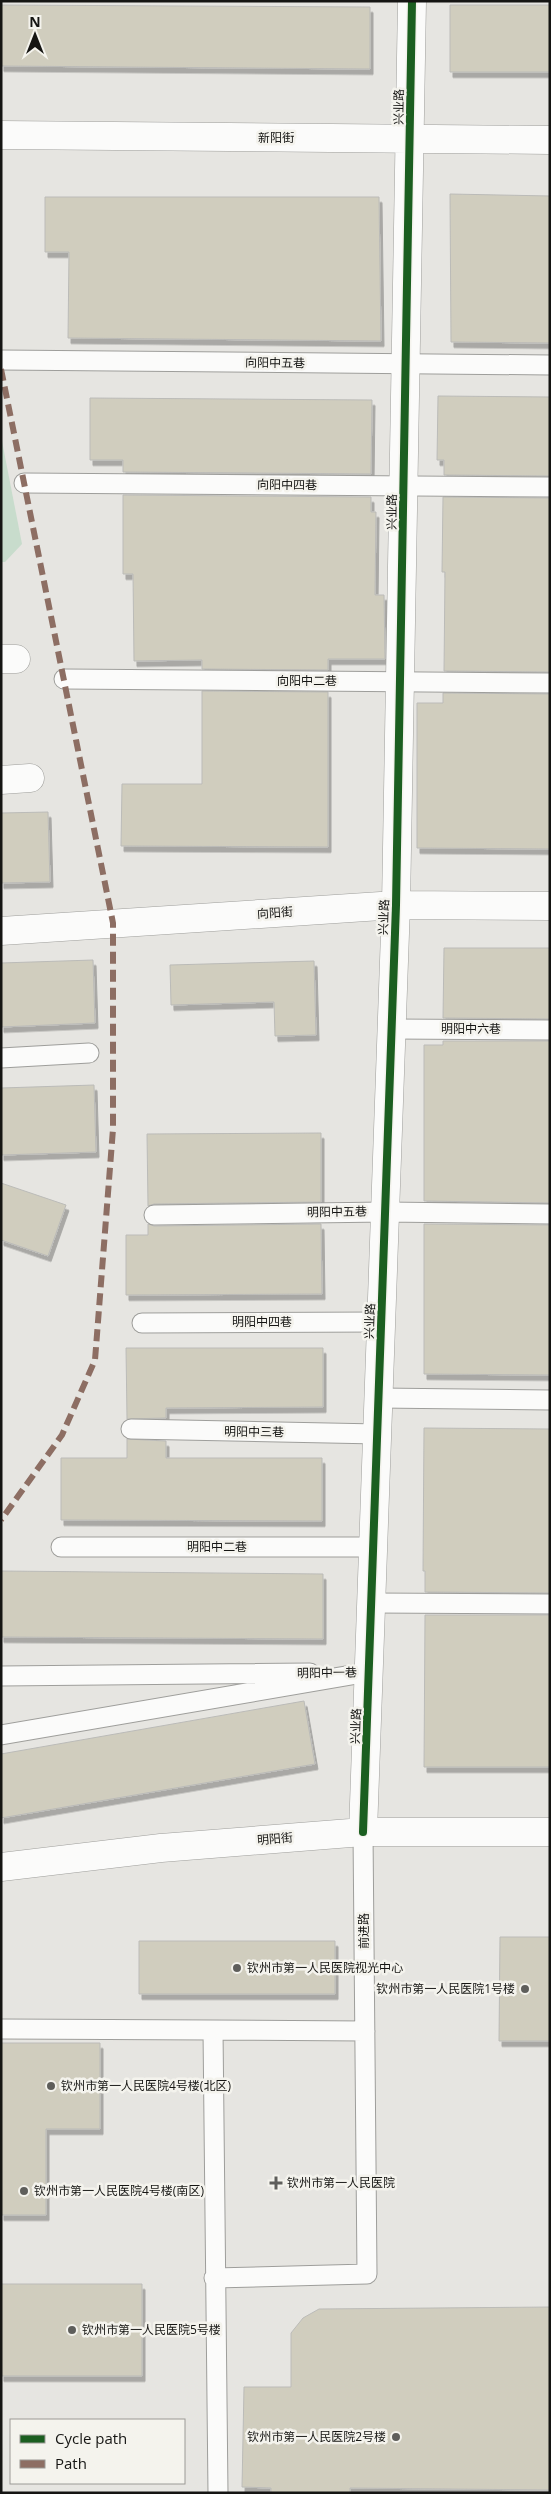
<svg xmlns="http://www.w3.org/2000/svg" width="551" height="2494" viewBox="0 0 551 2494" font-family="'Open Sans','Noto Sans SC',sans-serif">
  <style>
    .green { fill: #c8dccc }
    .building { fill: #d0cdbe; stroke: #bbbbb8; filter: url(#shadow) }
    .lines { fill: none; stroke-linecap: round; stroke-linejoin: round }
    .lane-casing { stroke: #9e9e9b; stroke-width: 21 }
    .street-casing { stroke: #9e9e9b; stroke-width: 29 }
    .lane { stroke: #fbfbfa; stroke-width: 19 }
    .street { stroke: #fbfbfa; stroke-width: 28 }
    .quiet { stroke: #8d6e63; stroke-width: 6; stroke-dasharray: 12 6; stroke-linecap: butt }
    .cycleway-casing { stroke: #f4f3ed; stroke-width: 11 }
    .cycleway { stroke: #1b5e20; stroke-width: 8 }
    .poi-dot { fill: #5e5e5b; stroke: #f4f3ed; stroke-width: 2 }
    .labels { text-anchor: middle; stroke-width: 5; stroke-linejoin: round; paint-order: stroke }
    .street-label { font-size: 12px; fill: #151513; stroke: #f4f3ed }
    .poi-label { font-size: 12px; fill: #151513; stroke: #f4f3ed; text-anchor: start }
  </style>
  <defs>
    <filter id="shadow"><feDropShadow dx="3" dy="5.5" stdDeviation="0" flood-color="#0004"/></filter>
  </defs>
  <rect width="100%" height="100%" fill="#e6e5e1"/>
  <path class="green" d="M1,436l21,108 -17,18h-4z"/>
  <path class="building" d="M1,5l369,2v62l-369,-3z
    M450,5h100v67h-100z
    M450,194l100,2v147l-99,-1z
    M45,197h334l2,144 -313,-3 1,-86h-24z
    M438,396l112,1v79l-106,-1v-15h-7z
    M90,398l282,2 -1,74 -248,-2v-12h-33z
    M123,495l248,2v15h5l-1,83h9l1,64h-57v11l-126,-1v-9l-68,1 -1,-87h-10z
    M443,497l107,1v174l-106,-1 1,-99h-3z
    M202,691l126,1v155l-207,-1 1,-62h80z
    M443,693l107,1v155l-133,-1v-145h26z
    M48,812l2,70 -49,1v-70z
    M444,948h106v71l-107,-1z
    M93,960l2,63 -94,4v-64z
    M314,961l2,74 -41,1 -1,-34 -103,3 -1,-40z
    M443,1041h107v162l-126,-2v-156h19z
    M94,1085l2,67 -95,3v-67z
    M321,1133v69l-167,2 -6,2 -1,-72z
    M1,1183l65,22 -18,51 -47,-16z
    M148,1224l6,2 167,-2 1,70 -196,1v-60h22z
    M424,1224l126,1v150l-126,-1z
    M126,1348h197v59l-157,1v10l-39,1z
    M424,1428l126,1v164l-125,-1v-21h-2z
    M127,1439l39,2v17h156v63l-261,-1v-62h66z
    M1,1571l322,3v65l-322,-2z
    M425,1615h125v152h-126z
    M304,1701l11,63 -314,54v-64z
    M500,1937h50v104h-51z
    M139,1941h196v53h-196z
    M1,2043h99v86h-54v86h-45z
    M1,2284h141v92h-141z
    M550,2307v183l-200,-2v5h-79v-5l-29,-1 2,-100h47v-54l12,-15 16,-9z"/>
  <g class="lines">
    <g class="lane-casing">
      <path id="lane" d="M1,360l549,5
        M24,483l526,4
        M64,679l486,4
        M392,1029l158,1
        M1,1058l88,-5
        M154,1215l231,-3 165,2
        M142,1323l239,-1
        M379,1398l171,2
        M131,1429l247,5
        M61,1547h312
        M372,1603l178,1
        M1,1676l309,-3
        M1,1735l368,-63
        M1,2029l212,1
        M214,2278l153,-4 -4,-442
        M218,2493l-5,-463 152,1"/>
    </g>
    <g class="street-casing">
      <path id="street" d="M1,135l549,5
        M1,659h15
        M1,780l29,-2
        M1,931l395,-26 154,1
        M363,1832l33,-927 16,-904
        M1,1867l160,-19 202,-16h187"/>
    </g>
    <use href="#lane" class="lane"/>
    <use href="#street" class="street"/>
    <path class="quiet" d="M1,369l112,554v206l-18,231 -33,75 -61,85"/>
    <g class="cycleway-casing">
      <path id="cycleway" d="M363,1832l33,-927 16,-904"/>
    </g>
    <use href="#cycleway" class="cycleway"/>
  </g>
  <g class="poi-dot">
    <circle cx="237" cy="1968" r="5"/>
    <circle cx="525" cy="1989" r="5"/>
    <circle cx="51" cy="2086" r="5"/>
    <path d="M273.5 2175.5h5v5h5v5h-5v5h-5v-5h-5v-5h5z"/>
    <circle cx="24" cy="2191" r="5"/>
    <circle cx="72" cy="2330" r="5"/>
    <circle cx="396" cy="2437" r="5"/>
  </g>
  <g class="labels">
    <g class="street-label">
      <text transform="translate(399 107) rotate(-89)" y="4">兴业路</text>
      <text x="276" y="142">新阳街</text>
      <text transform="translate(275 363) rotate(1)" y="4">向阳中五巷</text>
      <text transform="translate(287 485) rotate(1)" y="4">向阳中四巷</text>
      <text transform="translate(392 512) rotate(-89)" y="4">兴业路</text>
      <text x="307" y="685">向阳中二巷</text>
      <text transform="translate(275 913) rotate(-4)" y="4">向阳街</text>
      <text transform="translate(384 917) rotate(-88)" y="4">兴业路</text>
      <text x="471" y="1033">明阳中六巷</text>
      <text transform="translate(337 1212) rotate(-1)" y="4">明阳中五巷</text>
      <text transform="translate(370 1321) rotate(-88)" y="4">兴业路</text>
      <text x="262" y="1326">明阳中四巷</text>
      <text transform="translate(254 1432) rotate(1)" y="4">明阳中三巷</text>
      <text x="217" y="1551">明阳中二巷</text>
      <text transform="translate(327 1673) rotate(-1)" y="4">明阳中一巷</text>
      <text transform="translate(356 1726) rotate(-88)" y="4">兴业路</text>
      <text transform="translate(275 1839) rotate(-5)" y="4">明阳街</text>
      <text transform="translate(364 1931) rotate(-90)" y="4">前进路</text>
    </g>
    <g class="poi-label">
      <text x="247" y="1972">钦州市第一人民医院视光中心</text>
      <text x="515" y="1993" text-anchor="end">钦州市第一人民医院1号楼</text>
      <text x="61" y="2090">钦州市第一人民医院4号楼(北区)</text>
      <text x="287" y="2187">钦州市第一人民医院</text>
      <text x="34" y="2195">钦州市第一人民医院4号楼(南区)</text>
      <text x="82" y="2334">钦州市第一人民医院5号楼</text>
      <text x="386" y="2441" text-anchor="end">钦州市第一人民医院2号楼</text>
    </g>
  </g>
  <rect width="551" height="2494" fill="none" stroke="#151513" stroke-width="5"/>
  <rect x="10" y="2419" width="175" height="65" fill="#f4f3ed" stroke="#9b9a96"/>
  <rect x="20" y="2435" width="25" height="8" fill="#1b5e20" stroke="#9b9a96"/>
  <text x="55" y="2444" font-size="15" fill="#151513">Cycle path</text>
  <rect x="20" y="2460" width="25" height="8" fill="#8d6e63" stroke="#9b9a96"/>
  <text x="55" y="2469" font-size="15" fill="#151513">Path</text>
  <g transform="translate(35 35)" stroke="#f4f3ed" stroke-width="4" paint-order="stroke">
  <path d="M0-4L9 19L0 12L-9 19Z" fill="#151513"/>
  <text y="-8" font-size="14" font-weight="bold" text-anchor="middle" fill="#151513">N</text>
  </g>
</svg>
